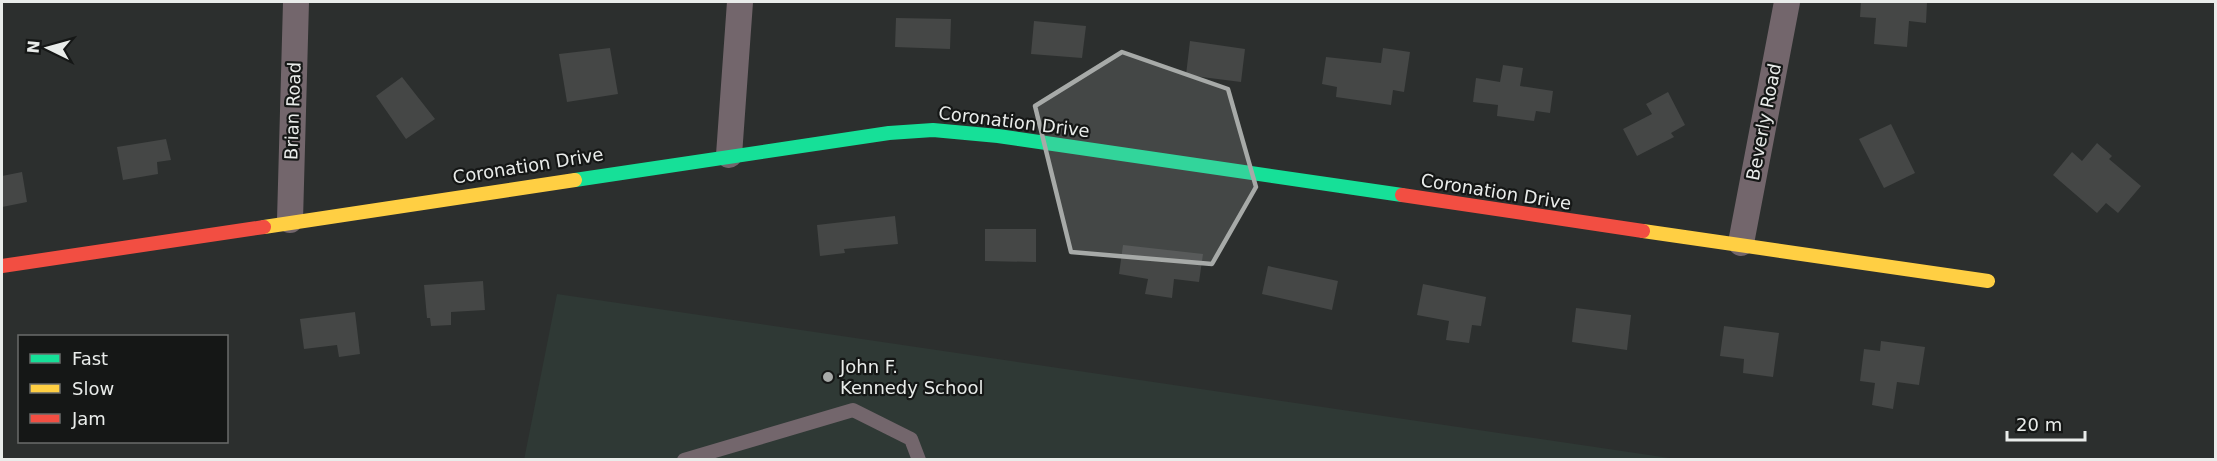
<svg xmlns="http://www.w3.org/2000/svg" width="2217" height="461" viewBox="0 0 2217 461" font-family="'DejaVu Sans',sans-serif">
  <style>
    .built { fill: #2f3935 }
    .building { fill: #454746 }
    .lines { fill: none; stroke-linecap: round; stroke-linejoin: round }
    .lane { stroke: #73666c; stroke-width: 14 }
    .street { stroke: #73666c; stroke-width: 26 }
    .fast { stroke: #16e098; stroke-width: 14 }
    .slow { stroke: #ffcf43; stroke-width: 14 }
    .jam { stroke: #f24e42; stroke-width: 14 }
    .marked { fill: #a7aaa8; fill-opacity: 0.2; stroke: #a7aaa8; stroke-width: 4.5; stroke-linejoin: round }
    .poi-dot { fill: #a7aaa8; stroke: #151716; stroke-width: 2 }
    .labels { text-anchor: middle; stroke-width: 4.5; stroke-linejoin: round; paint-order: stroke }
    .street-label { font-size: 18px; fill: #e9ecea; stroke: #151716 }
    .poi-label { font-size: 18px; fill: #e9ecea; stroke: #151716; text-anchor: start }
  </style>
  <rect width="100%" height="100%" fill="#2c2f2e"/>
  <path class="built" d="M557,294l1119,165 -1152,1z"/>
  <path class="building" d="M1861,2h66l-1,21 -17,-2 -2,26 -33,-3 2,-26 -16,-1z
    M896,18l55,1 -1,30 -55,-2z
    M1034,21l52,5 -4,32 -51,-4z
    M1190,41l55,8 -4,33 -55,-7z
    M610,48l8,46 -51,8 -8,-48z
    M1383,48l27,4 -6,40 -11,-2 -2,15 -55,-8 1,-10 -15,-3 4,-27 55,6z
    M1503,65l20,3 -3,18 33,5 -3,22 -14,-2 -2,10 -37,-5 1,-11 -25,-3 3,-24 24,4z
    M402,77l33,42 -29,20 -30,-43z
    M1668,92l17,33 -14,8 3,4 -37,19 -14,-27 29,-15 -6,-10z
    M1891,124l24,49 -31,15 -25,-49z
    M166,139l5,21 -14,2 1,12 -35,6 -6,-33z
    M2097,143l15,13 -3,3 32,27 -23,27 -12,-10 -9,10 -44,-38 19,-23 10,9z
    M22,172l5,30 -25,5v-31z
    M895,216l3,28 -54,5 1,4 -25,3 -3,-31z
    M985,229h51v33l-51,-1z
    M1123,245l80,9 -4,28 -25,-3 -2,19 -27,-4 3,-15 -29,-5z
    M1268,266l70,15 -6,29 -70,-16z
    M483,281l2,29 -34,2v13l-20,1 -1,-8h-3l-3,-33z
    M1423,284l63,13 -5,29 -9,-1 -3,18 -23,-3 3,-19 -32,-6z
    M1576,308l55,7 -4,35 -55,-8z
    M355,312l5,42 -21,3 -2,-12 -33,4 -4,-30z
    M1724,326l55,7 -6,44 -30,-4 1,-14 -24,-3z
    M1881,341l44,6 -6,38 -22,-3 -4,27 -21,-4 3,-22 -15,-2 4,-32 16,2z"/>
  <g class="lines">
    <path class="lane" d="M684,460l169,-50 58,29 8,21"/>
    <path class="street" d="M729,155l11,-153
      M290,220l6,-218
      M1741,243l46,-241"/>
    <path class="fast" d="M575,180l314,-47 44,-3 65,6 404,59"/>
    <path class="slow" d="M264,227l311,-47
      M1643,231l345,50"/>
    <path class="jam" d="M1402,195l241,36
      M2,266l262,-39"/>
  </g>
  <path class="marked" d="M1122,52l106,37 28,98 -44,77 -141,-12 -36,-146z"/>
  <circle class="poi-dot" cx="828" cy="377" r="6"/>
  <g class="labels">
    <g class="street-label">
      <text transform="translate(293 111) rotate(-88)" y="6">Brian Road</text>
      <text transform="translate(1014 122) rotate(7)" y="6">Coronation Drive</text>
      <text transform="translate(1764 122) rotate(-79)" y="6">Beverly Road</text>
      <text transform="translate(528 166) rotate(-9)" y="6">Coronation Drive</text>
      <text transform="translate(1496 192) rotate(9)" y="6">Coronation Drive</text>
    </g>
    <g class="poi-label">
      <text x="840" y="373">John F.<tspan x="840" dy="21">Kennedy School</tspan></text>
    </g>
  </g>
  <rect width="2217" height="461" fill="none" stroke="#e9ecea" stroke-width="6"/>
  <rect x="18" y="335" width="210" height="108" fill="#151716" stroke="#6a6c6b" stroke-width="1.5"/>
  <rect x="30" y="354" width="30" height="9" fill="#16e098" stroke="#6a6c6b" stroke-width="1.5"/>
  <text x="72" y="365" font-size="18" fill="#e9ecea">Fast</text>
  <rect x="30" y="384" width="30" height="9" fill="#ffcf43" stroke="#6a6c6b" stroke-width="1.5"/>
  <text x="72" y="395" font-size="18" fill="#e9ecea">Slow</text>
  <rect x="30" y="414" width="30" height="9" fill="#f24e42" stroke="#6a6c6b" stroke-width="1.5"/>
  <text x="72" y="425" font-size="18" fill="#e9ecea">Jam</text>
  <g transform="translate(48 48) rotate(275)" stroke="#151716" stroke-width="4.5" paint-order="stroke">
  <path d="M0-4.5L10 22L0 15L-10 22Z" fill="#e9ecea"/>
  <text y="-9" font-size="16" font-weight="bold" text-anchor="middle" fill="#e9ecea">N</text>
  </g>
  <path d="M2007 431v9h78v-9" fill="none" stroke="#e9ecea" stroke-width="3"/>
  <text x="2016" y="431" font-size="18" fill="#e9ecea" stroke="#151716" stroke-width="4.5" paint-order="stroke">20 m</text>
</svg>
